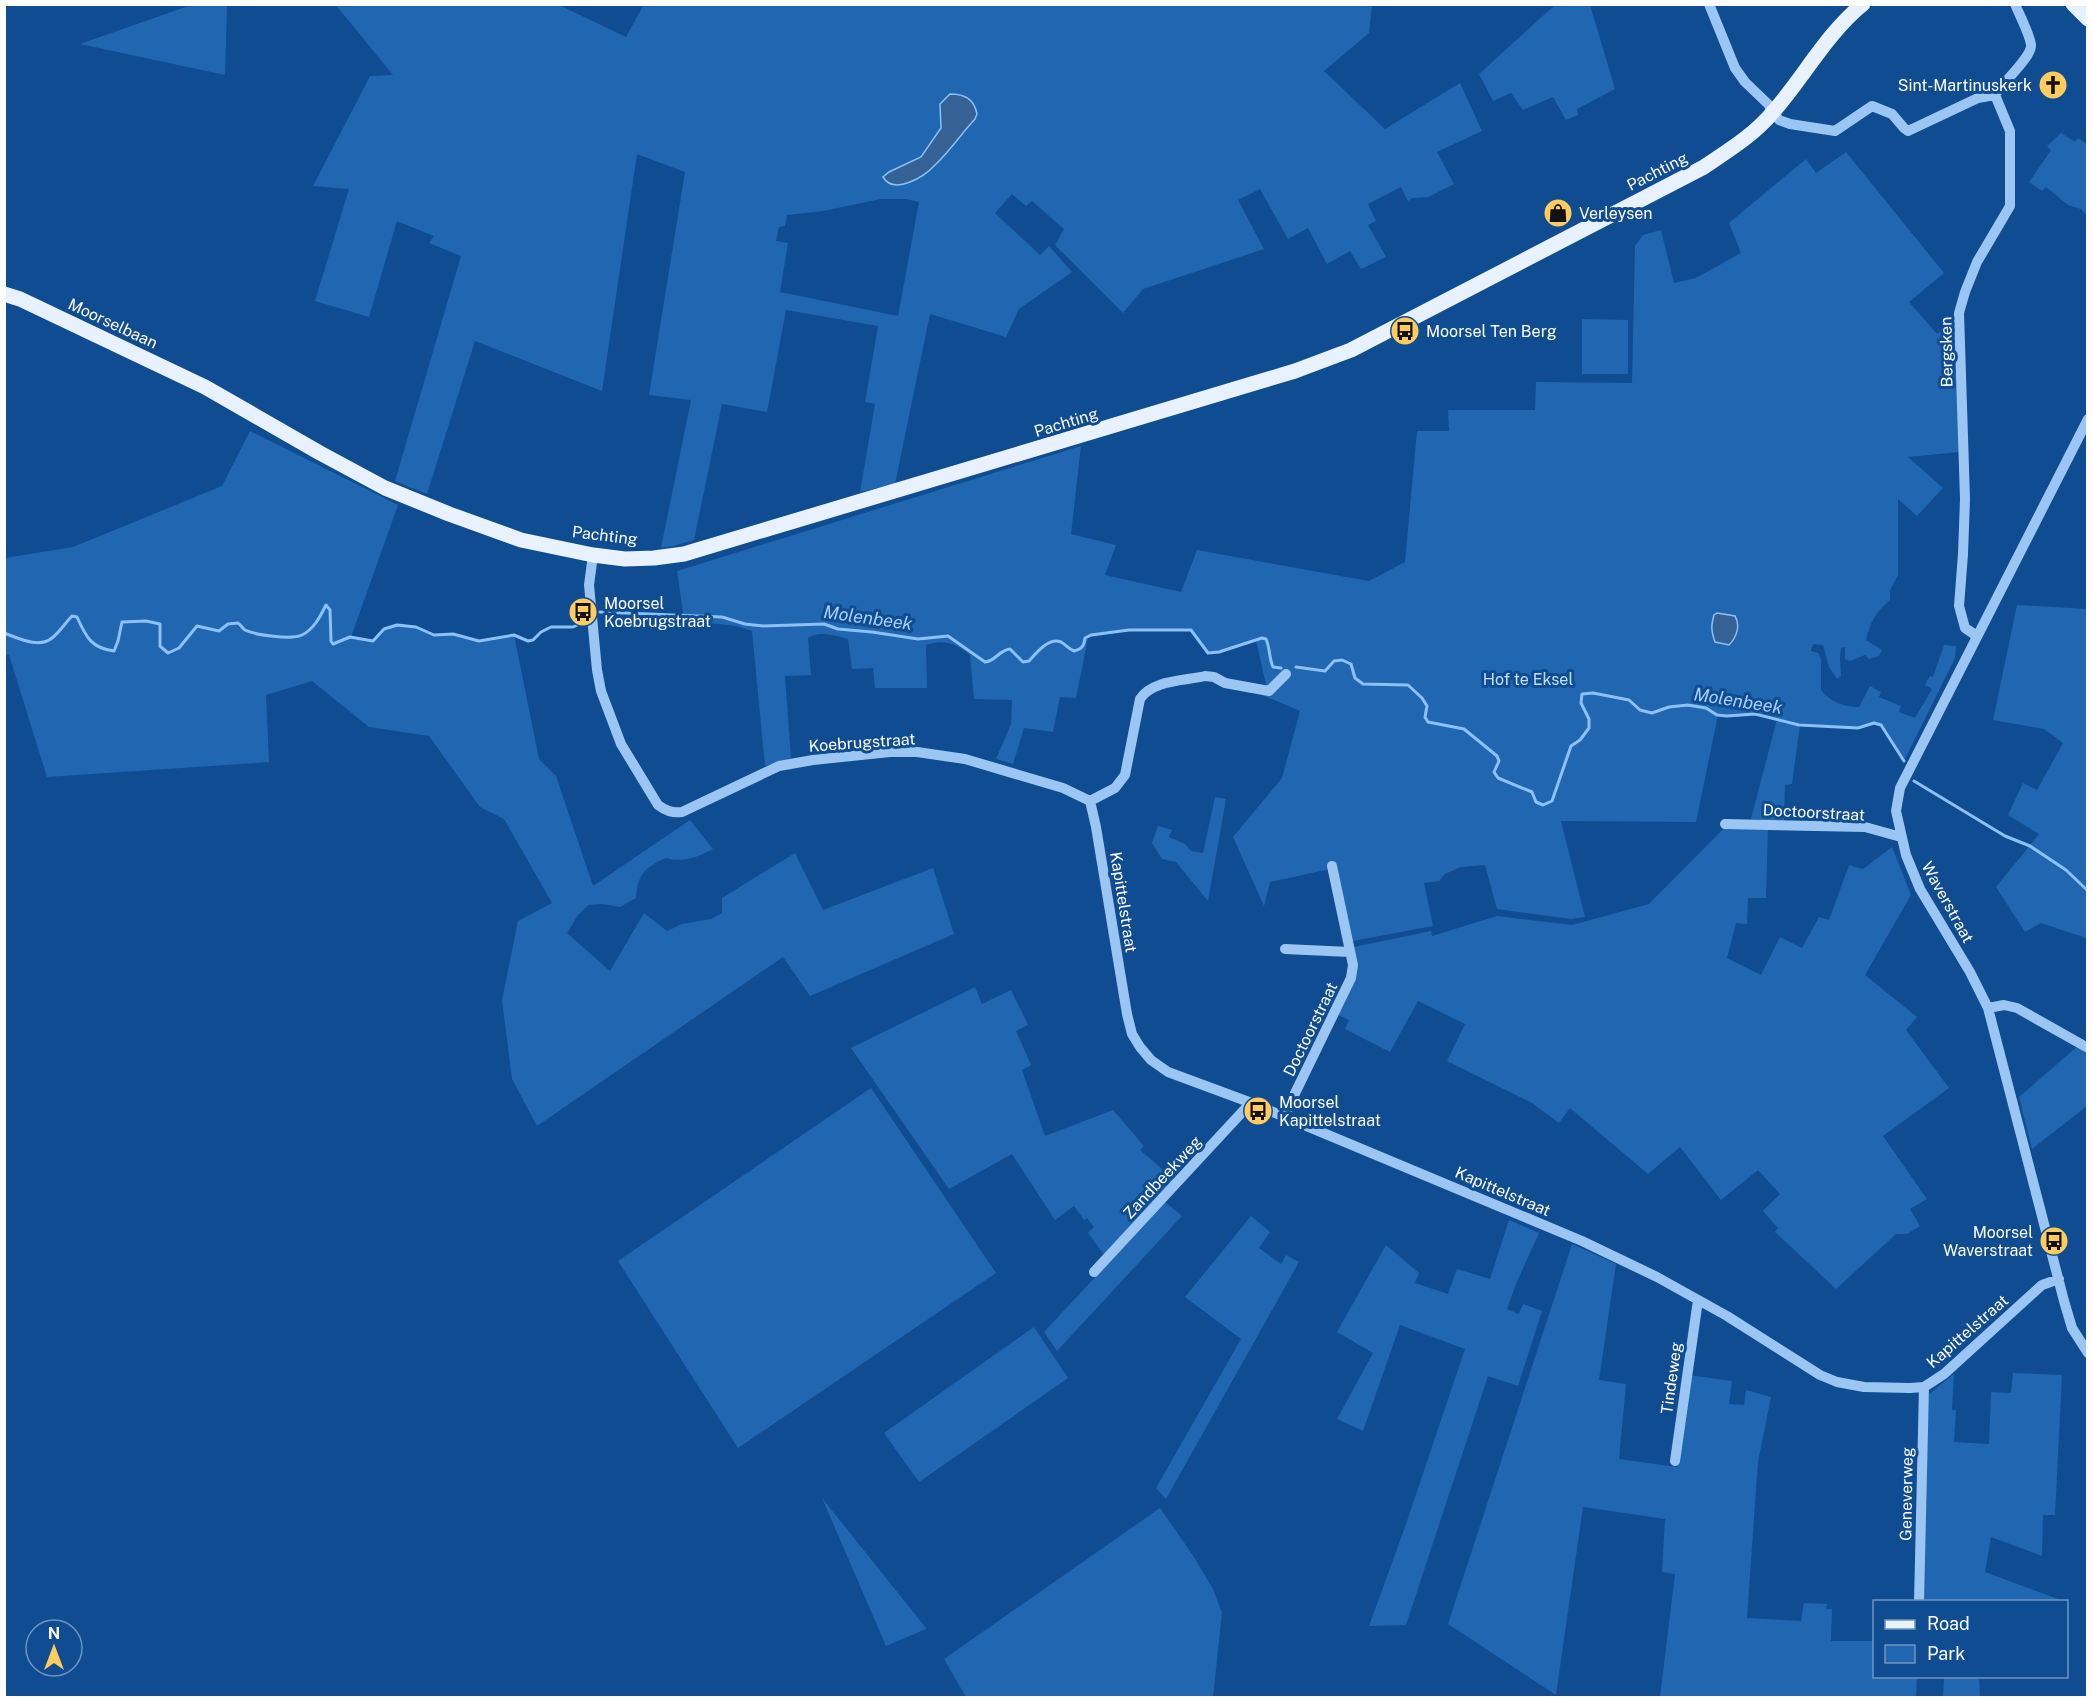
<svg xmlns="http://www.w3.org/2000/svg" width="2092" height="1702" viewBox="0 0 2092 1702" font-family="'Public Sans',sans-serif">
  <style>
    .green { fill: #2166b1; fill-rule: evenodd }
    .water { fill: #356194; stroke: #8cc0f7; stroke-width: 1.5 }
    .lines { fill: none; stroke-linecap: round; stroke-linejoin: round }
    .stream { stroke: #8cc0f7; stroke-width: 3 }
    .minor { stroke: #9bc5f3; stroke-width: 10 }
    .major { stroke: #e7f1ff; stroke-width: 15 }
    .labels { text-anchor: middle; stroke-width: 6; stroke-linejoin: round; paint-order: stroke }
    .poi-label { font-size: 16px; fill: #fff; stroke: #104c91; text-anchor: start }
    .street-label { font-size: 16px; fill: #fff; stroke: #104c91 }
    .park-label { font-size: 16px; fill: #c2dffe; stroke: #104c91 }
    .water-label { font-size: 18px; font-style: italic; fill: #a7cffa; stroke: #104c91 }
  </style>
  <rect width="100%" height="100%" fill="#104c91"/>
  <path class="green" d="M335,4l224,1 67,32 18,-33 728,1 -3,28 -45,38 61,58 75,-46 22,48 -45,21 17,32 -26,13 -15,1 -5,3 -7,-14 -33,17 8,17 -8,4 18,32 -25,12 -11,-18 -23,13 -19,-36 -20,11 -28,-50 -22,11 26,49 -121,40 -20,24 -68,-68 9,-16 -32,-28 -6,5 -14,-12 -17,19 45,42 9,-9 23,26 -53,37 -13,28 -76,-23 -35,170 -35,8 15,-88 -10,-2 13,-76 -92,-16 -19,102 -45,-8 -28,136 -21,6 -12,2 30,-148 -42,-5 36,-223 -48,-18 -35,237 -127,-50 -48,153 -32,-13 66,-225 -32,-13 5,-7 -37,-15 -28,96 -54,-16 34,-112 -36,-3 57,-110 23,-1zM881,199h25l13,3 -21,114 -118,-24 8,-49 -12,-2 3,-14 6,-1 2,-11 36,-4z
    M1556,4l34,1 25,84 -38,20 1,6 -12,5 -13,-23 -30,13 -12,-17 -18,8 -14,-27z
    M191,5h36l-2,70 -145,-31z
    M2061,133l14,9 3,-4 9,6v72l-6,-7 -13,-4 -22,-18 -4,4 -13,-9 22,-32 -4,-4z
    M1846,152l98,121 -35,29 28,32 18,-14 4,132 -51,5 35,31 -26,28 -19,-17v76l-8,15v10c-14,11 -20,23 -24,40l16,10 -3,6 -10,3 -4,-4 -15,6 -5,-2v-12l-4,1 -1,11 1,17 -4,3 -8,-12 -6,-22 -10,-1 -2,7 7,2 3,6v31c10,12 22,17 38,17l11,-21 11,6 -2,5 22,9 -2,6 16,6 17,-29 -7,-4 5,-9 3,1 11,-32 12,1 -1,12 -51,103 -23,-36 -7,-2 -16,5 -58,-3 -8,59 -7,1 -1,36 -33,-2 26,-100 -22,-5 -28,2 -9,-1 -22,107 -135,-1 24,96 -14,2 -74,-10 -12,-44 -24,2 -16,7 -6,7 -15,2 9,43 -80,15 -18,-73 -65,14 -6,24 -31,-69 49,-59 18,-67 -38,-16 4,-10 -10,-45 -37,12 -11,1 -17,-23h-62l-41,8 -12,60 -16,-1 -7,35 -29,-4 -11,36 -17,-5 15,-35 1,-24 -38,-1 -4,-44c-15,-12 -26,-16 -44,-10l1,43h-52l-2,-20 -21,1 -4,-30c-12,-3 -29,-9 -40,-1l3,37 -26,1 6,82 -26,8 -13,-135 -16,-5 -55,-6 2,-8 -6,-41 404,-125 -10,88 45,11 -11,30 76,17 16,-42 172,31 36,-19 12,-131h32l-1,-21h87l1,-28 96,1 3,-137 8,-11 18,-5 13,53 22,-5 45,-25 -12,-30 77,-64 10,14z
    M1582,319l46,1v54h-46z
    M250,431l148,74 -47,132 22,4 11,-12 13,-4 19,2 18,8 19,-1 26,7 35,-6 25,124 17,17 37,110 97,-66 23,29c-15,8 -30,14 -47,9 -22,10 -28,16 -30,40l-16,9 -18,-3 -13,1 -11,10 -11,18 43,38 34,-58 23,18 15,-7 29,-5 11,-6v-15l73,-45 28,57 110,-42 21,66 -144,62 -27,-39 -246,169 -25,-47 -10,-79 16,-79 34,-18 -48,-84 -24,-12 -51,-71 -60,-9 -57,-46 -46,14 3,67 -222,15 -38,-122 -4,-1v-96l68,-11 149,-61z
    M2017,605l70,4 -1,329 -45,-15 -16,9 -29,-45 43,-53 -31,-19 15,-32 14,7 26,-47 -19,-14 -51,-9z
    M1215,797l11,2 -18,102 -32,-39 -14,-3 -10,-16 6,-17 14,4 -3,7 16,7 6,7 12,2z
    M1724,828h44l-2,70h-18l-1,26 -11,-1 -9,35 34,17 19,-38 22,11 17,-31 10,3 20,-55 14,4 29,-22 19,48 -46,80 52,42 -11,13 43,58 -66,48 44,63 -17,10 10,17 -13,8h-11l-60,55 -61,-57 3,-4 -15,-17 17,-17 -22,-24 -37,30 -41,-53 -32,27 -78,-66 -11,15 -27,-20 -85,-42 18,-37 -47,-23 -28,51 -45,-23 4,-9 -13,-6 18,-67 77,-16 1,5 65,-20 75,9 77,-21z
    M975,987l7,17 29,-14 17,35 -12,6 15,34 -9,5 23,66 68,-26 31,36 -4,4 35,30 -70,76 -17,-23 6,-6 -7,-9 -3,2 -10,-14 -19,14 -43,-66 -63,35 -98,-141z
    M2078,1046l9,5v55l-55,43 -13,-52z
    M871,1088l125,185 -258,175 -120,-187z
    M1165,1202l17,14 -125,135 -13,-19z
    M1251,1216l19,16 -11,16 22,16 5,-9 13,7 -133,237 -10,-11 85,-149 -56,-42z
    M1509,1220l30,13 -23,51 -9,25 12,5 4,-10 19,7 -24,75 -30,-10 -82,249 -37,1 36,-99 60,-178 -65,-24 -37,106 -26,-12 36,-66 -36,-21 49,-87 33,28 -4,10 33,11 9,-25 33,10z
    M1572,1244l44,20 -17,116 27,4 -7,75 58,8 11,-92 44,6 -3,23 15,1 2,-15 25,7 -13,65 -11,156 54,3 3,-18 23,1 -1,5h6l-1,32h43v35l43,1 -1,20h-256l15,-123 -13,-2 3,-53 -82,-12 -27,188 -108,-71z
    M1034,1327l34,51 -149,104 -35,-49z
    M2013,1373l49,2 -7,140h-12l-1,41 -51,-19 -6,35 81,30h-147l9,-207 26,-21 -2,36h4l-2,32 35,2 2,-52 20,1z
    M822,1498l104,130v1l-40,17z
    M1160,1508l32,46 21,35 9,24 -9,84h-247l-22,-38z
    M1944,1677h35l1,20h-37z"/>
  <path class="water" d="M950,94c15,0 24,5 27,20l-2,5c-14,15 -25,32 -40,46 -10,11 -41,31 -52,12l6,-5 32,-15 20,-29 -1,-24z
    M1717,613l18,3c6,10 1,22 -6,29l-14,-3c-4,-11 -4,-16 -1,-27z"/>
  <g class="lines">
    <path class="stream" d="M600,612l122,5 23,7 18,2 61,-2 14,5 34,3 46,7 30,-3 37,26c11,-1 14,-12 25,-13l13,13 6,-1c7,-8 20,-24 32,-19 5,3 8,7 13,9 8,-2 10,-5 11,-13l6,-3 38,-5h62l17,23 11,-1 43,-14 4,1c4,9 3,19 7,28l8,1
      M4,633c14,5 35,16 48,5 8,-6 13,-15 20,-22l5,1c9,20 14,31 37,34l4,-10 4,-19 24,-1 14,3v22l8,7 11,-5 18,-22 22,5 9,-7 10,-1c2,1 5,6 7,7 10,5 47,10 57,5 12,-6 18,-18 24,-30l4,5 1,31 2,3 17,-7 23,4 11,-12 13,-4 19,2 18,8 19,-1 26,7 35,-6 14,6 5,-1 8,-8 10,-5h22l11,-5
      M1296,667l29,4 9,-10 8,-1 9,4 4,14 8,6 45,1 14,13 5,8 -2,11 3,5 36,7 33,27 2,5 -5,11 4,6 34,14 4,10 7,3 9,-4 19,-55 9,-6 9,-12v-9l-8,-16 1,-9 11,-1 36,7 11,10 12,3 17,-6 19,-2 18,3 11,7 10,1 28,-2 44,11 59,3 16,-5 7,2 23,36
      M1914,781l91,55 25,10 36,24 22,21"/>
    <path class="minor" d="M1709,4l26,64 10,14 23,22 11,16 11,4 45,7 37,-25 20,8 12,14 4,3 70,-33 17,-3
      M2088,419l-188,369 -4,23 10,44 14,34 50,83 18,36 76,293 8,27 16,25
      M593,555l-4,30 8,85 4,21 20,53 37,61c8,6 14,8 24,7l97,-46 34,-6 77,-8h27l48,7 98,29 27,13
      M1977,636l-12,-8 -6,-22 4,-52 2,-55 -6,-186 6,-21 12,-30 33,-56v-75l-15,-36c7,-12 37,-38 36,-50 -1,-10 -12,-31 -16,-41
      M1090,801l6,26 31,187 5,20 8,13 11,13 17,12 81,30 333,139 75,36 70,39 93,59 17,7 27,5 46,1 14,-1 20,-13 98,-89 17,-6
      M1090,801l25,-13 10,-13 15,-76c12,-19 44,-18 65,-23l9,1 11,6 44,8 17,-17
      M1725,824l140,3 36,10
      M1285,949l65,3
      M1988,1008l16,-3 13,3 71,40
      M1284,1116l67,-138 2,-13 -21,-99
      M1094,1272l151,-163 4,-7
      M1675,1461l23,-161
      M1919,1602l5,-215"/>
    <path class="major" d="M2073,4l15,15
      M4,294l16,5 185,88 115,66 65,35 64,26 72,26 72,15 32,4 29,-1 30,-4 611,-183 56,-21 353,-183c25,-17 50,-32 69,-55 31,-35 53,-78 90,-108"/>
  </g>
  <defs>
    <g id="church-disc" transform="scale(1.5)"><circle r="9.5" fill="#ffcc5d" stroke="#104c91"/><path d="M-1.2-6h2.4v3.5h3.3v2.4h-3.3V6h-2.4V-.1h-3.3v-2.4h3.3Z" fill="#111"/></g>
    <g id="shop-disc" transform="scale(1.5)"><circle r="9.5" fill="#ffcc5d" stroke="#104c91"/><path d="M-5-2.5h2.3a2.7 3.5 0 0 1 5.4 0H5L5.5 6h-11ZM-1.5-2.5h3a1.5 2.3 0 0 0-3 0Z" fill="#111"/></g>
    <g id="bus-disc" transform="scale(1.5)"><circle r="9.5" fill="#ffcc5d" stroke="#104c91"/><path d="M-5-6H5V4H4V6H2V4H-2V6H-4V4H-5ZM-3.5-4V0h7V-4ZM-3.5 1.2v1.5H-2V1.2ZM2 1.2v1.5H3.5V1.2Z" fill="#111"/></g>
  </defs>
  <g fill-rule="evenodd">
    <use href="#church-disc" x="2053" y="85"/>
    <use href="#shop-disc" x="1558" y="213"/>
    <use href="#bus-disc" x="1405" y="331"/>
    <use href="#bus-disc" x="583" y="612"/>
    <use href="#bus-disc" x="1258" y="1111"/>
    <use href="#bus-disc" x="2054" y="1241"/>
  </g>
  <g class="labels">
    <g class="poi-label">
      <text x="2032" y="91" text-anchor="end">Sint-Martinuskerk</text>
      <text x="1579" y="219">Verleysen</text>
      <text x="1426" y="337">Moorsel Ten Berg</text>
      <text x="604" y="609">Moorsel<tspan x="604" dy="18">Koebrugstraat</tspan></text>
      <text x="1279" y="1108">Moorsel<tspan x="1279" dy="18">Kapittelstraat</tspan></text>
      <text x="2033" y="1238" text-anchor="end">Moorsel<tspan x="2033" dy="18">Waverstraat</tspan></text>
    </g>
    <g class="street-label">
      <text transform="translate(1657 171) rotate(-27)" y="6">Pachting</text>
      <text transform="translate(113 323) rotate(25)" y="6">Moorselbaan</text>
      <text transform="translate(1946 352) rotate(-91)" y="6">Bergsken</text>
      <text transform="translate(1066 422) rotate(-17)" y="6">Pachting</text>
      <text transform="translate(605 535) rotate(7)" y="6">Pachting</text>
      <text transform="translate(862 742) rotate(-4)" y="6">Koebrugstraat</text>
      <text transform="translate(1814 812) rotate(3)" y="6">Doctoorstraat</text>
      <text transform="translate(1124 902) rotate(81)" y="6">Kapittelstraat</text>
      <text transform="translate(1948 902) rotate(61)" y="6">Waverstraat</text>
      <text transform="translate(1310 1029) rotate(-64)" y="6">Doctoorstraat</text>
      <text transform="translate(1162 1177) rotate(-47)" y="6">Zandbeekweg</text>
      <text transform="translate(1503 1191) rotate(23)" y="6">Kapittelstraat</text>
      <text transform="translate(1967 1331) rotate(-41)" y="6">Kapittelstraat</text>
      <text transform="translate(1671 1378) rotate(-82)" y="6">Tindeweg</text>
      <text transform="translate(1906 1494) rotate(-89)" y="6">Geneverweg</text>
    </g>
    <g class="park-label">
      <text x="1528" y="685">Hof te Eksel</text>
    </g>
    <g class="water-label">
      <text transform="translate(868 618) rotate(8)" y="6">Molenbeek</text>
      <text transform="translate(1738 701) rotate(9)" y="6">Molenbeek</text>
    </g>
  </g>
  <rect width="2092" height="1702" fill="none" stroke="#ffffff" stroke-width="12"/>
  <rect x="1873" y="1600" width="195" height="78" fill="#104c91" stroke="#7094bd" stroke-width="1.5"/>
  <rect x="1885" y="1620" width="30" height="9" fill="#e7f1ff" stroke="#7094bd" stroke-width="1.5"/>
  <text x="1927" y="1630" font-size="18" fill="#ffffff">Road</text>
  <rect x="1885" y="1645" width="30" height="18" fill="#2166b1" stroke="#7094bd" stroke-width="1.5"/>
  <text x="1927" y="1660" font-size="18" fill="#ffffff">Park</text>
  <g transform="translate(54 1648)"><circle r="28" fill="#104c91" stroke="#7094bd" stroke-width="1.5"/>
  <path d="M0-4.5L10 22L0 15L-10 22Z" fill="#ffcc5d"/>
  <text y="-9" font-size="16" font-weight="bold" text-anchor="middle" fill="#ffffff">N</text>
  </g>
</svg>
